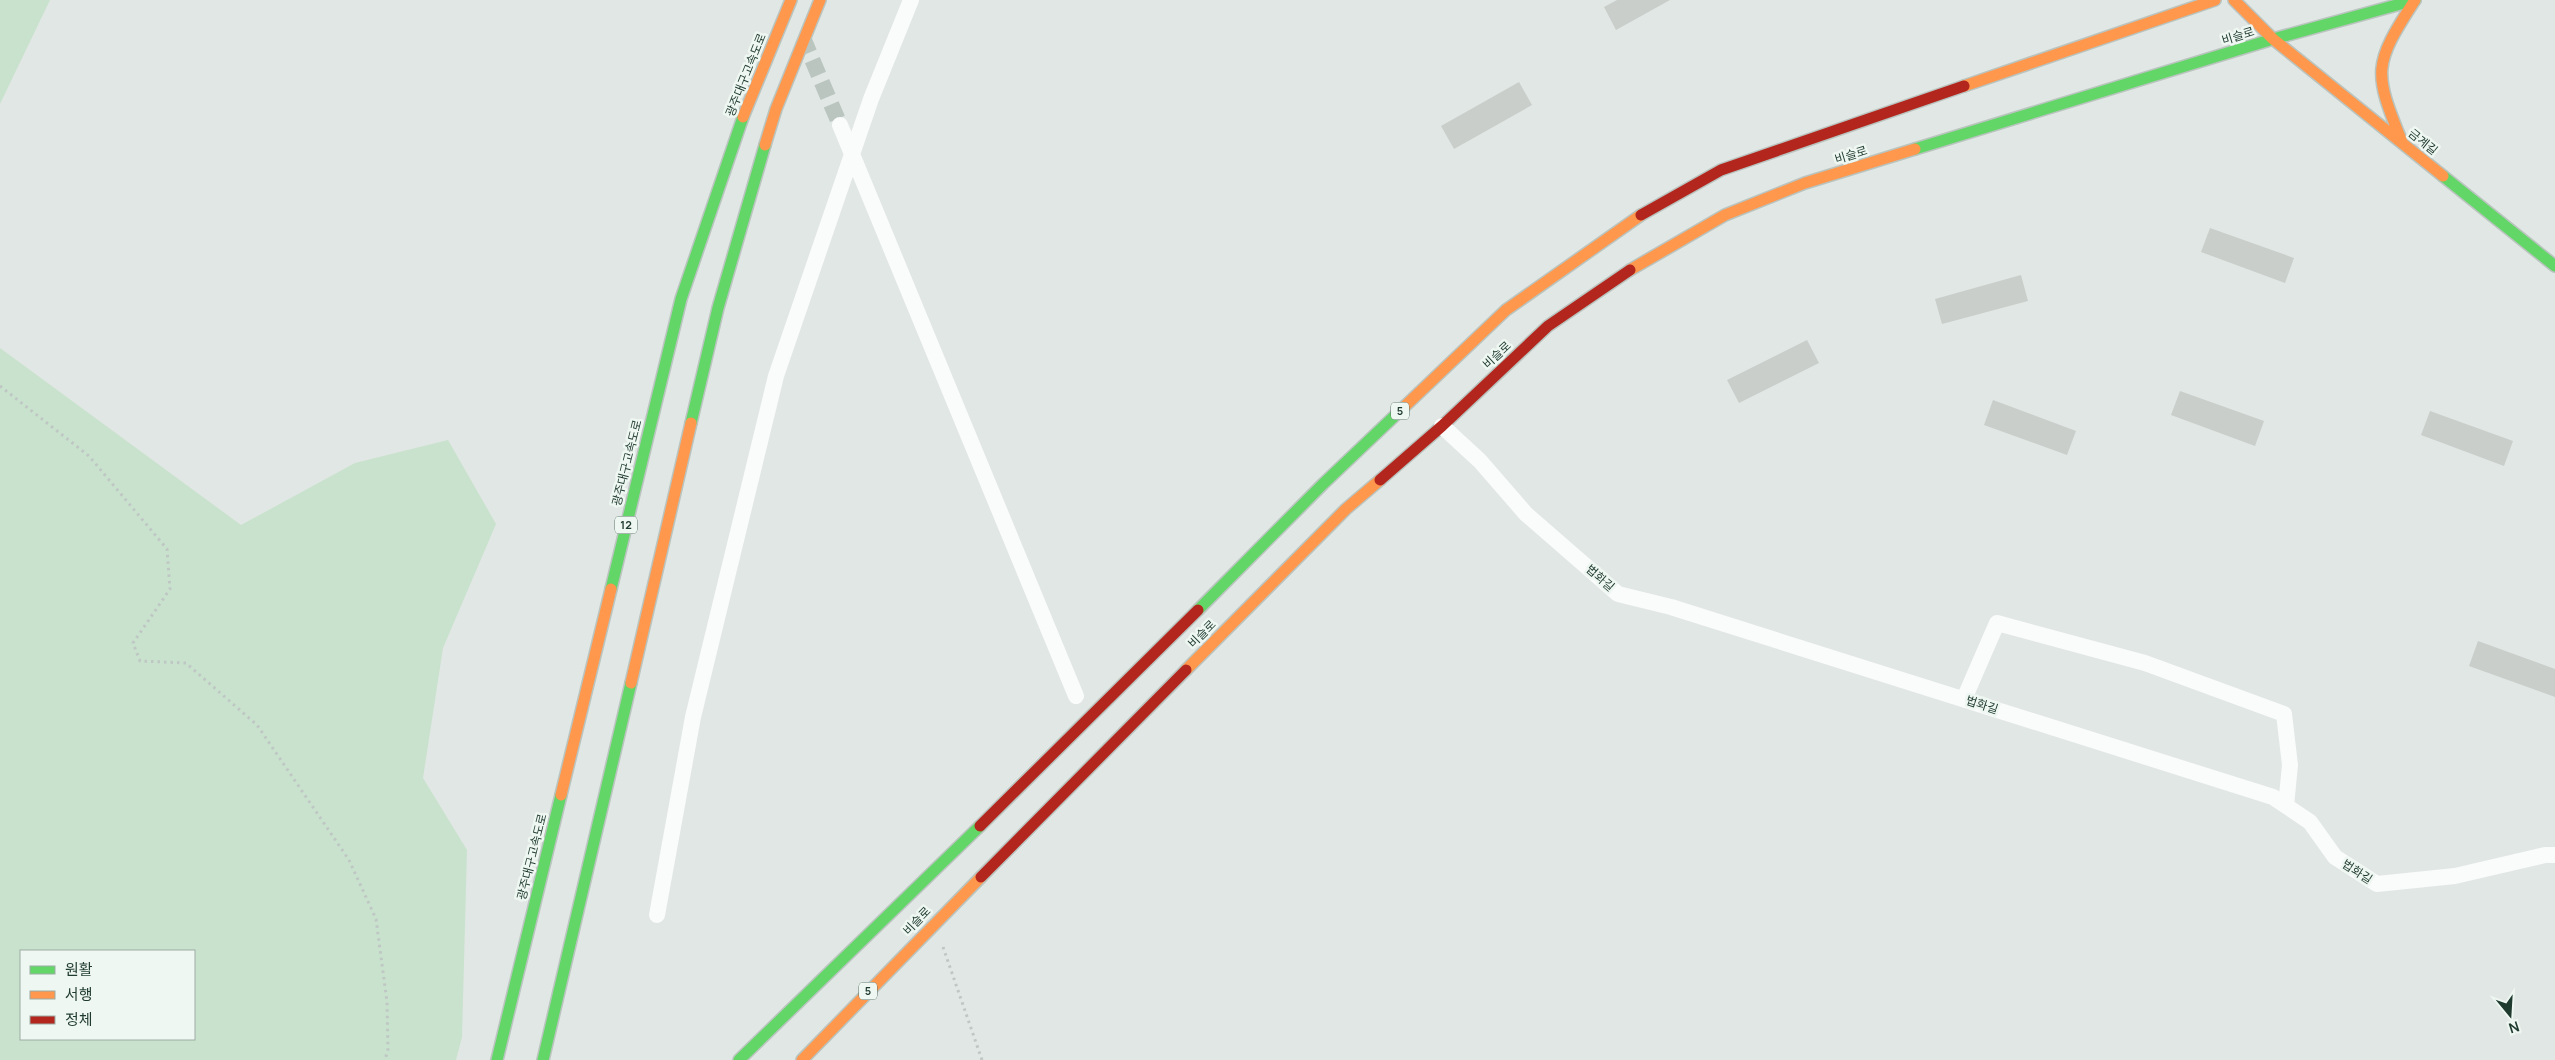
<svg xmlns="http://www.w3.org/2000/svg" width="2555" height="1060" viewBox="0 0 2555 1060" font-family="Manrope,'Noto Sans KR',sans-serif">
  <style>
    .green { fill: #c9e2cd; fill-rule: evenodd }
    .building { fill: #c9cecb }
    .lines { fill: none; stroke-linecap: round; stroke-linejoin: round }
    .street-tunnel { stroke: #bac5c0; stroke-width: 16; stroke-dasharray: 16 8; stroke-linecap: butt }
    .fast-casing { stroke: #bac4bf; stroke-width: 14 }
    .slow-casing { stroke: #bac4bf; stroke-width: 14 }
    .jam-casing { stroke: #bac4bf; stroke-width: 14 }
    .path { stroke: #bfc7c4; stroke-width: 3; stroke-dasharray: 2.5 4; stroke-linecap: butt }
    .street { stroke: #fafbfb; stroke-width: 16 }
    .fast { stroke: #63d668; stroke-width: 11 }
    .slow { stroke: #ff974d; stroke-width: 11 }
    .jam { stroke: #b3261e; stroke-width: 11 }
    .labels { text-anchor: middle; stroke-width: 5; stroke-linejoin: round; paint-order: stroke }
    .shield { fill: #eff7f2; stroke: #5d736a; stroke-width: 1 }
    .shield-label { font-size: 11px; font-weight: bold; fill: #1f3b2f }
    .street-label { font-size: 12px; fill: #1f3b2f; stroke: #eff7f2 }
  </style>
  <rect width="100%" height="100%" fill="#e1e7e4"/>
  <path class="green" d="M0,0h50l-50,104z
    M0,348l241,177 114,-62 93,-23 48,84 -53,124 -20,130 44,72 -5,187 -6,23h-456zM194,951v88h-173v-88z"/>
  <path class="building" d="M1617,0h53l-54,30 -12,-23z
    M1519,82l13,23 -78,44 -13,-23z
    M2210,228l84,30 -9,25 -84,-31z
    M2021,275l7,26 -86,23 -7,-25z
    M1807,340l12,23 -80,40 -12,-23z
    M2180,391l84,30 -9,25 -84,-31z
    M1993,400l83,31 -9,24 -83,-30z
    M2430,411l83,30 -9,25 -83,-31z
    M2478,641l77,28v28l-86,-31z"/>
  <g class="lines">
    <path class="street-tunnel" d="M803,38l37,87"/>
    <g class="fast-casing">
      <path id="fast" d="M1915,149l358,-110 142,-39
        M2443,176l112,90
        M691,423l27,-115 47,-163
        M611,589l70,-290 62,-182
        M1198,610l125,-126 80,-76
        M497,1060l64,-265
        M543,1060l88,-377
        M739,1060l241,-234"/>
    </g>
    <g class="slow-casing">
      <path id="slow" d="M2234,0l39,39 170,137
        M1964,86l251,-86
        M743,117l48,-117
        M2402,142c-29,-71 -29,-77 13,-142
        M765,145l11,-36 44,-109
        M1630,270l95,-55 80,-32 110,-34
        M1403,408l103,-98 135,-95
        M1186,670l160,-161 34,-29
        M631,683l60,-260
        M561,795l50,-206
        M802,1060l179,-183"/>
    </g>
    <g class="jam-casing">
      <path id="jam" d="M1641,215l80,-45 243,-84
        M1380,480l62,-54 106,-100 82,-56
        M980,826l218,-216
        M981,877l205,-207"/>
    </g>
    <path class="path" d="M0,386l89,70 78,93 3,40 -37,54 7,18 46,2 71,62 92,135 27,59 11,83 1,47 -3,11
      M943,947l39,113"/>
    <path class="street" d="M840,125l236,571
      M1442,426l38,35 46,53 92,80 53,13 602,190 37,25 25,35 42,27 78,-8 90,-21h10
      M1964,699l33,-76 148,40 139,51 6,51 -4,41
      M657,915l36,-198 83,-341 95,-277 40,-99"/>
    <use href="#fast" class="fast"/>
    <use href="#slow" class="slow"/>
    <use href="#jam" class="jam"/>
  </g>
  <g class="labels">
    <g class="shield">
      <rect x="1391" y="402.5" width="18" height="17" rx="4"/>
      <rect x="615" y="516.5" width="22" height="17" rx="4"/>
      <rect x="859" y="982.5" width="18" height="17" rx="4"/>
    </g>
    <g class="shield-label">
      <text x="1400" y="415">5</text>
      <text x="626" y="529">12</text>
      <text x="868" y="995">5</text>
    </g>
    <g class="street-label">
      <text transform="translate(2238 36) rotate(-17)" y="4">비슬로</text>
      <text transform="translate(746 75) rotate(-68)" y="4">광주대구고속도로</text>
      <text transform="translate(2423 142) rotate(39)" y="4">금계길</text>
      <text transform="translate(1851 155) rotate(-17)" y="4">비슬로</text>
      <text transform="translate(1497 355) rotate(-43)" y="4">비슬로</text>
      <text transform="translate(627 463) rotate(-76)" y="4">광주대구고속도로</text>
      <text transform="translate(1600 578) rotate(41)" y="4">법화길</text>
      <text transform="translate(1202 634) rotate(-45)" y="4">비슬로</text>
      <text transform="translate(1982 705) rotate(18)" y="4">법화길</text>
      <text transform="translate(532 857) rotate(-76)" y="4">광주대구고속도로</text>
      <text transform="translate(2357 872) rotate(33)" y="4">법화길</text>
      <text transform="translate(917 921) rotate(-46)" y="4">비슬로</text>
    </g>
  </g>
  <rect x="20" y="950" width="175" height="90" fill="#eff7f2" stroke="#9caca4"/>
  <rect x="30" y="966" width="25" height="8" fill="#63d668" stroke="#9caca4"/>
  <text x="65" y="975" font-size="15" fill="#1f3b2f">원활</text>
  <rect x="30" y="991" width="25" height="8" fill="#ff974d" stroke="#9caca4"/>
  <text x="65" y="1000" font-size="15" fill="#1f3b2f">서행</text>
  <rect x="30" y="1016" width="25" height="8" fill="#b3261e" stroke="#9caca4"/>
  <text x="65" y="1025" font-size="15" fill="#1f3b2f">정체</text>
  <g transform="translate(2510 1015) rotate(162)" stroke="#eff7f2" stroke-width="4" paint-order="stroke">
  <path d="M0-4L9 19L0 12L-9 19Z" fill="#1f3b2f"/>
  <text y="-8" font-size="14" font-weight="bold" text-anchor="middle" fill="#1f3b2f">N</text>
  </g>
</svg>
